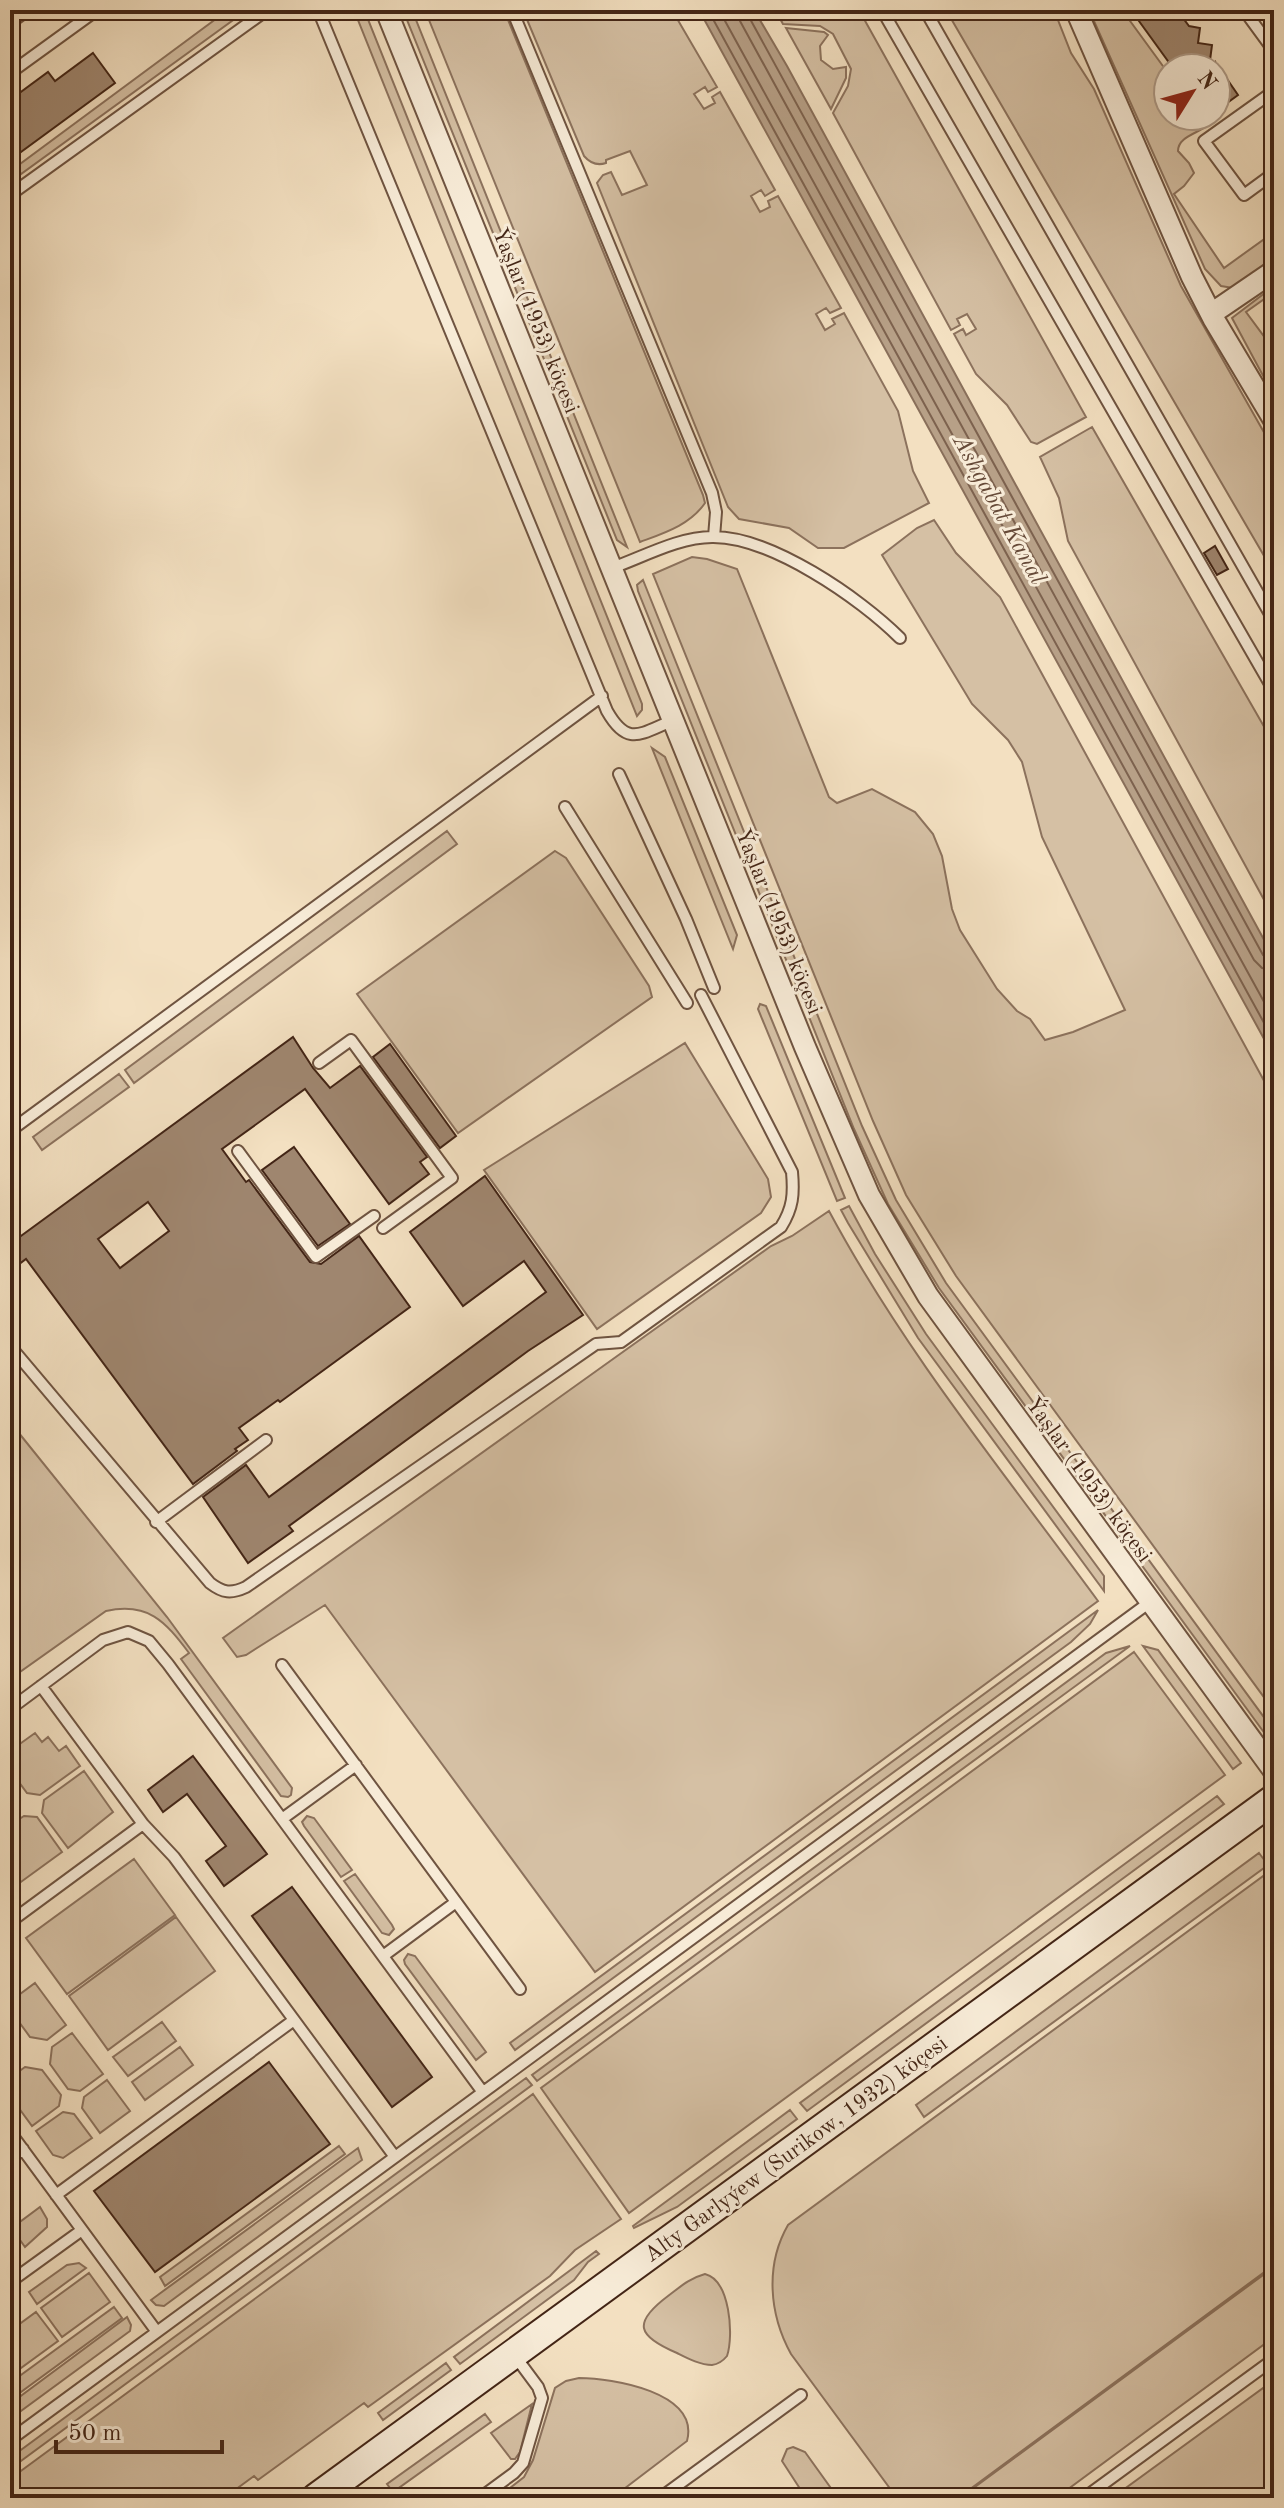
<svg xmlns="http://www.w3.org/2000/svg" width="1284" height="2508" viewBox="0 0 1284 2508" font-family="'Old Standard TT',serif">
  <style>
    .green { fill: #d5c0a4; stroke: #8c725d; stroke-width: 2 }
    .water { fill: #b7a087; stroke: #896f5a; stroke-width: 2 }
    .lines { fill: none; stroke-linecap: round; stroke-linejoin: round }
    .shore { stroke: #7d624e; stroke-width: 2 }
    .building { fill: #9f866f; stroke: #432516; stroke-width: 2; fill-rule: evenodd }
    .lane-casing { stroke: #6f5441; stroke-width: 14 }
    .street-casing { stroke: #6f5441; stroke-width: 24 }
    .secondary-casing { stroke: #432516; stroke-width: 32 }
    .lane { stroke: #f7ebd7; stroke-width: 10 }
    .street { stroke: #f7ebd7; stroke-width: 20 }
    .secondary { stroke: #f7ebd7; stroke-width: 28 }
    .labels { text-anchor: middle; stroke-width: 6; stroke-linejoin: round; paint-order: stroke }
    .street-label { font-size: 22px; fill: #432516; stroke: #f7ebd7 }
    .water-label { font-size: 24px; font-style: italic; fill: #664a38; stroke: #f7ebd7 }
  </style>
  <rect width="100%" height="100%" fill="#f3e0c1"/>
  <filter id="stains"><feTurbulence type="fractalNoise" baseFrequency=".0025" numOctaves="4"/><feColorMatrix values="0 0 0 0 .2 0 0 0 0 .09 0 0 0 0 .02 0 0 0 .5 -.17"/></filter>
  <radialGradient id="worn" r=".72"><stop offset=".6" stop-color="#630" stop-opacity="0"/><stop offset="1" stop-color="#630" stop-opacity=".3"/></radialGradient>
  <path class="green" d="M228,10h19l-226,164 -5,-7z
    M354,10l11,2 277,692v6l-5,6z
    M403,10h9l215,537 -10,-7z
    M425,10h79l199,485 2,8c-15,22 -41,30 -65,39z
    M523,10h149l45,77 -9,5 -3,-5 -11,7 10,15 11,-6 -3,-6 8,-5 55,98 -10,6 -4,-6 -10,6 9,16 10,-5 -2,-6 10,-5 63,112 -11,5 -4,-5 -10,6 9,16 10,-6 -3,-5 12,-6 54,98 15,60 16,32 -85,45h-26l-29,-20 -50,-9 -11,-12 -131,-324 6,-8 8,-3 11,23 25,-10 -17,-34 -24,9v3c-9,3 -16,0 -22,-7z
    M775,10h84l227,407 -49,27 -6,-2 -24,-37 -31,-31 -22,-40 9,-5 3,6 10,-6 -9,-15 -10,5 3,6 -9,5 -118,-217 15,-27 3,-17 -18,-35 -13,-8 -37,-2z
    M946,10h108l17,43 23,36 87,197 93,164v123z
    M1089,10h33l46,63v43h31l8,10c-11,8 -29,11 -29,25l11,12 5,10 -10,13 -10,8 50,74 50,-36v27l-41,29 -12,-2 -16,-17z
    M786,28l38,4 4,3 -8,11 1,14 12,9 13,-2v11l-15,31z
    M1274,286v6l-28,20 28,38v46l-42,-78z
    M1092,427l182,317v174l-206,-377 -9,-43 -19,-41z
    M934,520l22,33 44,44 274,502v612l-318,-435 -50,-81 -33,-74 -220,-547 39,-17 15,2 30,10 92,228 8,6 35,-14 43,23 18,22 9,22 10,53 8,21 37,59 20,22 13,8 15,21 28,-8 52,-22 -83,-173 -20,-75 -14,-22 -36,-36 -90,-149 35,-27z
    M643,580l219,546 34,74 50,83 328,448v9l-3,2 -332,-454 -51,-84 -34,-75 -216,-538 -1,-6z
    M652,748l13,9 72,178 -4,14z
    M447,831l10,13 -323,239 -9,-13z
    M555,851l11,7 83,128 3,11 -194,136 -101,-139z
    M760,1004l6,2 79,192 -8,3 -79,-192z
    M685,1043l83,136 3,18 -10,16 -164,116 -113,-159z
    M119,1074l10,13 -87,63 -9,-13z
    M849,1206l26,48 51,80 178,242v15l-186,-253 -70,-115 -7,-13z
    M829,1211c75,140 176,263 269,390l-503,371 -270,-367 -79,50 -9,2 -14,-19 548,-392 21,-10z
    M10,1422l157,195 125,171 -1,7 -3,2 -7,-1 -100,-137 8,-6c-24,-32 -41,-51 -83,-42l-96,68z
    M1098,1610l-8,14 -19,18 -556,408 -5,-7z
    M1130,1646l-593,435 -5,-6 574,-422z
    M1143,1646l15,4 83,113 -8,6z
    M1134,1652l91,123 -596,438 -88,-125z
    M35,1733l7,9 6,-5 11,14 7,-5 14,20 -40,29 -13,-2 -17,-23v-19z
    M84,1771l29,41 -45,36 -26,-35 2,-13z
    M1217,1796l7,8 -417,307 -7,-8z
    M24,1816l13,1 25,35 -48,35 -4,-5v-57z
    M307,1816l7,2 38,52 -11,7 -37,-51 -2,-4z
    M1259,1853l9,12 -344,252 -8,-12z
    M134,1859l41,56 -108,79 -41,-56z
    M1274,1868v397l-316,233h-61l-106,-144c-22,-40 -26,-89 -3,-129z
    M355,1874l37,51 2,4 -5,6 -7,-2 -38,-52z
    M176,1917l39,54 -107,79 -39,-54z
    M408,1954l7,2 71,96 -10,8 -71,-96 -1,-4z
    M35,1983l31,42 -19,15 -17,-3 -19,-26 1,-11z
    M162,2022l14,19 -48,35 -15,-19z
    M72,2033l31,41 -23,17 -12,-2 -18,-25 2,-17z
    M180,2047l13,18 -48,35 -13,-18z
    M25,2067l17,3 19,25 -2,11 -27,20 -22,-30v-18z
    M526,2078l6,7 -522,384v-11z
    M107,2080l23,31 -30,22 -18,-25 2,-11z
    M533,2094l88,125 -46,31 -25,26 -182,131 -4,-4 -106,77 -4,-4 -30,22h-214v-19z
    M790,2110l7,9 -120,88 -43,21 -1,-2z
    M63,2112l11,2 18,24 -29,20 -10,-3 -17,-24z
    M339,2146l6,8 -180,132 -5,-9z
    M358,2148l4,12 -198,146 -8,-1 -5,-5z
    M40,2207l7,12v8l-22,20 -15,-21v-11l7,9z
    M596,2251l3,3 -11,8 -14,18 -114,84 -6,-7z
    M79,2263l7,5 -49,36 -8,-12 38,-27z
    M1274,2267v70l-218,161h-96z
    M89,2273l21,29 -48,35 -21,-29z
    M705,2274c25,6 29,61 22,82 -4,5 -8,8 -15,9 -12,0 -25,-7 -35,-12 -40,-17 -45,-30 -9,-57 12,-9 22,-18 37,-22z
    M114,2307l8,11 -112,82v-17z
    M36,2312l22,29 -48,35v-45z
    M127,2317l4,8 -1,6 -120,88v-15z
    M446,2363l5,7 -68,50 -5,-7z
    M579,2378c33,0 121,14 108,63l-75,57h-115l27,-21 9,-17 22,-72 11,-7z
    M1274,2380v118h-162z
    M532,2404l-12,48 -5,7h-4l-20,-26z
    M485,2414l6,8 -98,70 -6,-8z
    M793,2447l12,5 33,46h-32l-24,-37 5,-12z"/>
  <path class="water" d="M699,10h55l33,56 487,892v99z"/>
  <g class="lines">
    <path class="shore" d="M708,10l566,1031
      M719,10l555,1010
      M738,10l2,11 514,939 8,8 12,2
      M748,10l1,7 514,938 11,5"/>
  </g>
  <path class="building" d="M1131,10h46l12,16 11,2 -2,15 14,2 -3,23h-36z
    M93,53l22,30 -105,77v-60l38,-28 7,9z
    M1216,63l22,32 -22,16z
    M1215,546l13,23 -11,6 -13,-22z
    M293,1037l20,31 17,20 30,-22 67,91 -7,5 9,12 -40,30 -84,-115 -83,60 24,33 3,-2 61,82 11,2 38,-28 51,71 -130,95 -2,-2 -39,28 9,12 -13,9 2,2 -44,33 -167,-225 -16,12v-27zM148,1202l21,29 -49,37 -22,-29z
    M390,1044l66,92 -16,12 -67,-91z
    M294,1147l56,77 -32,22 -56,-76z
    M485,1176l98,139 -55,36 -239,175 4,5 -45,32 -45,-66 43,-32 23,32 277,-205 -22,-31 -61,45 -53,-74z
    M193,1756l74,98 -43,32 -18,-25 20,-15 -39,-52 -24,18 -15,-22z
    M292,1887l140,190 -40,30 -140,-191z
    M269,2062l61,82 -175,128 -61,-81z"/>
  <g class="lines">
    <g class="lane-casing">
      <path id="lane" d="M512,10l200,483 4,19 -2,25
        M882,10l392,681
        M925,10l349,611
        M1244,10l30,41
        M321,17l286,694c21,37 34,22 67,9
        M10,23l18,-13
        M10,73l87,-63
        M1274,91l-70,50 40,54 30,-22
        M10,195l257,-185
        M612,568c31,-11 67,-31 100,-31 58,-1 148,61 188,101
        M619,774l67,145 28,69
        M565,807l122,196
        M319,1063l32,-23 101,138 -69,50
        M10,1131l592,-435
        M238,1151l78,106 58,-41
        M10,1346l200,237c13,10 21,11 36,4l350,-243 25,-2 160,-115c12,-19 13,-33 11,-55l-91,-177
        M156,1522l110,-82
        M282,1665l238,324
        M41,1686l102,138 31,33 221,300
        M10,1709l93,-69 25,-8 21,9 19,23 314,427
        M282,1819l74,-54
        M10,1922l133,-98
        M383,1956l73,-54
        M10,2132l147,200
        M10,2158l13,-9
        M56,2195l238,-175
        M10,2282l72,-52
        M10,2440l1140,-838
        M480,2498l34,-25 9,-10 19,-65 -4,-11 -23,-31
        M660,2498l141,-103
        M1084,2498l190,-139"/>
    </g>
    <g class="street-casing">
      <path id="street" d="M386,10l419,1037 64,148 59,101 346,475
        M1076,10l116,267 21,41 61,102
        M1211,314l63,-43"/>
    </g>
    <g class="secondary-casing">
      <path id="secondary" d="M316,2498l958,-699"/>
    </g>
    <use href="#lane" class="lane"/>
    <use href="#street" class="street"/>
    <use href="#secondary" class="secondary"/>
  </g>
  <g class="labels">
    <g class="street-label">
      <text transform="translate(537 320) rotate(68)" y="8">Ýaşlar (1953) köçesi</text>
      <text transform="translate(780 921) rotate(68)" y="8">Ýaşlar (1953) köçesi</text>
      <text transform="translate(1090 1479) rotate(54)" y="8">Ýaşlar (1953) köçesi</text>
      <text transform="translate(795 2148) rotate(-36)" y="8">Alty Garlyýew (Surikow, 1932) köçesi</text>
    </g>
    <g class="water-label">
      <text transform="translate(1000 509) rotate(61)" y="8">Ashgabat Kanal</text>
    </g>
  </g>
  <rect width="1284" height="2508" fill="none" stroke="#f3e0c1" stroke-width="40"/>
  <rect x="12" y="12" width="1260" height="2484" fill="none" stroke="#432516" stroke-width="4"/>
  <rect x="20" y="20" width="1244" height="2468" fill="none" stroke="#432516" stroke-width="2"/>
  <g transform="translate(1192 92) rotate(53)"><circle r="38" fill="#f7ebd7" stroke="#af9c8a" stroke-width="2"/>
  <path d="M0-6L14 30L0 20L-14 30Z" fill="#8f2418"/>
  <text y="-12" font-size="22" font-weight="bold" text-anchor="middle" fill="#432516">N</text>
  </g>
  <path d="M56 2440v12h166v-12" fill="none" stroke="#432516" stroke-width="4"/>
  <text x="68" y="2440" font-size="24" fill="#432516" stroke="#f7ebd7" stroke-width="6" paint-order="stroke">50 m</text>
  <rect width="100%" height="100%" filter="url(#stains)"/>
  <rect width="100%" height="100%" fill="url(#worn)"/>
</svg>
